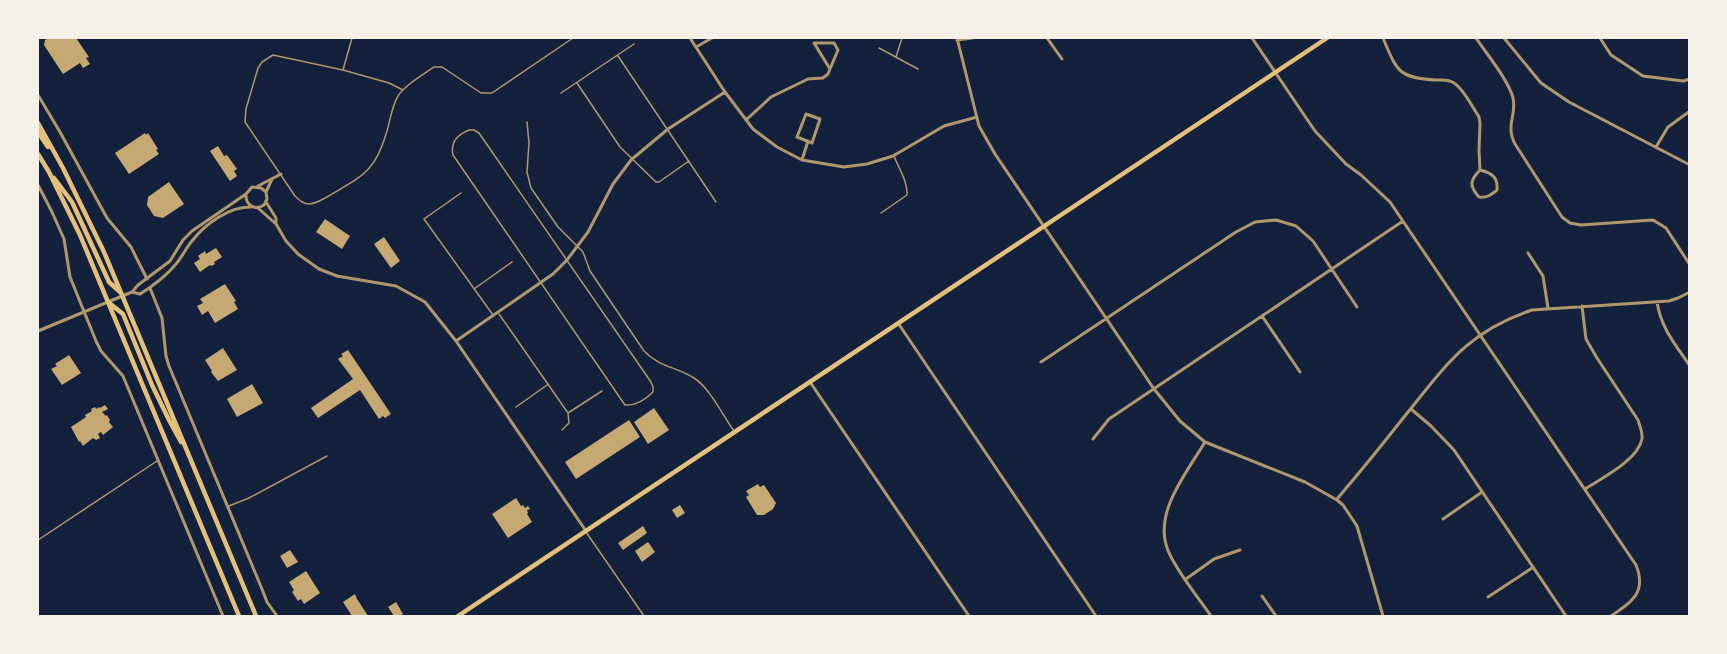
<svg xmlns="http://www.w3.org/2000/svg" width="1727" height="654" viewBox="0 0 1727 654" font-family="'Exo 2',sans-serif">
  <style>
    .building { fill: #c6a872 }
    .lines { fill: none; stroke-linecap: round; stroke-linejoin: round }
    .service { stroke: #b1986c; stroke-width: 1.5 }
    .minor { stroke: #b1986c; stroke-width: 3 }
    .tertiary { stroke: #b1986c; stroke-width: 3 }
    .primary { stroke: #e5c07b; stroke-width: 4.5 }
  </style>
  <rect width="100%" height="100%" fill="#14213d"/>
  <path class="building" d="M49,38h27l13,19 -3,1 4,6 -7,4 -3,-5 -17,11 -19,-29 1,-5z
    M145,133l1,2 2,-2 10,16 -2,1 3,4 -30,20 -14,-21z
    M218,146l6,10 3,-1 10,14 -3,2 3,5 -7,5 -20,-30z
    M169,182l15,22 -21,14 -9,-2 -7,-11 1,-8z
    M325,219l25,17 -8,13 -26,-17z
    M384,237l16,24 -9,7 -17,-24z
    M216,248l6,9 -8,5 1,2 -4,2 -1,-1 -10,7 -6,-9 6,-4 -2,-3 7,-5 1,3z
    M225,284l11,17 -2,1 4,7 -23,14 -7,-12 -6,4 -5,-9 6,-3 -3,-4z
    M223,348l14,22 -19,11 -7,-9 1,-1 -7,-11z
    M348,350l43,64 -6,4 -2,-2 -4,3 -19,-29 -42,28 -7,-10 42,-29 -15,-20 5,-3 -2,-2z
    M69,355l12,18 -19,12 -11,-16 6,-3 -2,-2z
    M252,384l11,19 -26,14 -10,-18z
    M105,405l3,4 -6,3 4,4 1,-1 3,5 -1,2 4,5 -10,8 -2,-3 -3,2 2,4 -4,2 -3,-2 -10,8 -3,-5 -1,1 -8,-15 15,-10 -1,-2 7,-4 -1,-2 4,-2 1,2 3,-2 1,1z
    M654,408l15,22 -21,14 -14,-22z
    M629,420l11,17 -64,42 -11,-17z
    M758,484l2,3 4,-2 12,18 -3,6 -9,6h-7l-11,-18 3,-2 -3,-4z
    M516,498l5,8 2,-1 2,3 3,-2 2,3 -3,1 1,3 -1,1 5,8 -24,16 -16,-24z
    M680,505l5,8 -8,5 -5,-8z
    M643,526l4,7 -24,17 -5,-7z
    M648,542l7,10 -13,10 -7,-11z
    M290,550l8,12 -11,6 -7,-12z
    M306,571l14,22 -16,11 -3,-5 -3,2 -6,-9 2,-2 -5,-8z
    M355,594l2,5 11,17h-16l-9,-14z
    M396,602l7,12 -4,2h-5l-6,-9z"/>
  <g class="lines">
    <path class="service" d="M879,48l39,21
      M618,56l98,146
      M896,57l6,-19
      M343,70l9,-32
      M577,83l43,64 36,35h3l30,-21
      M403,90l-14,-7 -46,-13 -70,-15 -11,7 -4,6 -12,41 -1,13 50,74c11,12 18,9 32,1 35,-21 48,-24 60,-66 3,-11 5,-25 11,-35 6,-11 26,-22 36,-29h8l39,26h11l81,-55
      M561,93l73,-49
      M527,122l2,21 -2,29 4,16 27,39 25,25 7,19 54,80c15,16 33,16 50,27 16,10 29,38 40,53
      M469,130h5l5,3 172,249 2,5v5c-8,8 -17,14 -28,13l-172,-250c-3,-13 4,-20 16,-25z
      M461,193l-37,26 69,96
      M881,213l26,-18c1,-13 -8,-26 -13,-39
      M474,289l38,-27
      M499,314l69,99 1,10 -7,7
      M516,407l31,-22
      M568,413l34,-22
      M229,506l20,-8 78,-42
      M586,532l58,84
      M38,540l119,-79"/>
    <path class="minor" d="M690,38l35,54 28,37 24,18 25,13 42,7 23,-3 26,-8 51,-30 33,-9
      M957,38l22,88 16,28 159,235 26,32 25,21 100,40 32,18 6,5 14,21 26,90
      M1047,38l15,21
      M1252,38l63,93 31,33 15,11 29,27 246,363c11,27 -4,37 -25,51
      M1383,38c14,33 15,40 53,42 6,0 13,-1 18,3 9,5 19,25 25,34l1,6 -1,27 1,20c-10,10 -11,16 -1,27 8,1 12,-2 18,-7 1,-13 -5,-17 -17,-20
      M1476,38c10,15 33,43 37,60 4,18 -8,26 2,46l47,73 8,6 11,2 72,-5 13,8 24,37
      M1504,38l37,45 28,19 121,63
      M957,40l15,-2
      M814,43h20l4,7 -8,19z
      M696,47l16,-9
      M38,95l22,37 47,86 24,29 16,32
      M806,114l14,5 -8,24 -15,-6z
      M746,120l25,-23 37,-18 15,-1 5,-4 2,-5
      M1656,147l12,-20 22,-16
      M802,160l6,-19
      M38,185l14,27 12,27 6,38 26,64 5,10 22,25 100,240
      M258,186l23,-12
      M266,192l-5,-4 -9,-1 -6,7c-1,11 9,17 18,11l3,-6 -1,-7 6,-13
      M266,202l10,16v6
      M258,208l18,16 10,17 12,13 21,15 18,7 59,10 29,16 31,39 130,190
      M1528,253l15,23 5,32
      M150,288l12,30 4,38 3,10 93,223 5,13 10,14
      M132,292l8,2c13,-8 26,-18 36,-30 6,-7 10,-16 16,-23 13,-17 38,-35 59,-34
      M1657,302c4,26 18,42 33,64
      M1582,306l4,33 11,19 41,62c2,7 5,12 4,19 -4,21 -40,39 -57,50
      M1262,316l38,56
      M898,323l198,293
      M38,331l94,-39 6,-7 32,-24 13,-21 9,-9 54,-37
      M456,341l97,-67 14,-14 21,-28 25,-48 18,-24 37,-31 57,-37
      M1041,362l195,-130 19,-10 21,-2 20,6 17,15 44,66
      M810,382l159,234
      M1411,409l20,17 23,24 112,166
      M1093,439l16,-20 294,-198
      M1205,442c-19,32 -55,74 -35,113 11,22 28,42 41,61
      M1337,499c23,-27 45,-54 67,-82 41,-50 62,-85 128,-107l137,-9 9,-3 12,-6
      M1443,519l39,-27
      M1186,579l28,-20 26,-9
      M1262,596l14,20
      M1488,597l44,-29"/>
    <path class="tertiary" d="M1600,38l11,17 32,21 40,5 7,-2"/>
    <path class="primary" d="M38,123l25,45 41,84 152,364
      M38,132l10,15
      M38,154l11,18 31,63 159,381
      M54,178l18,24 37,80 11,10
      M108,302l15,12 29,71 17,35 12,22
      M458,616l869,-578"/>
  </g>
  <rect width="1727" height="654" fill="none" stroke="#f6f1e7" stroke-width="78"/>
</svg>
